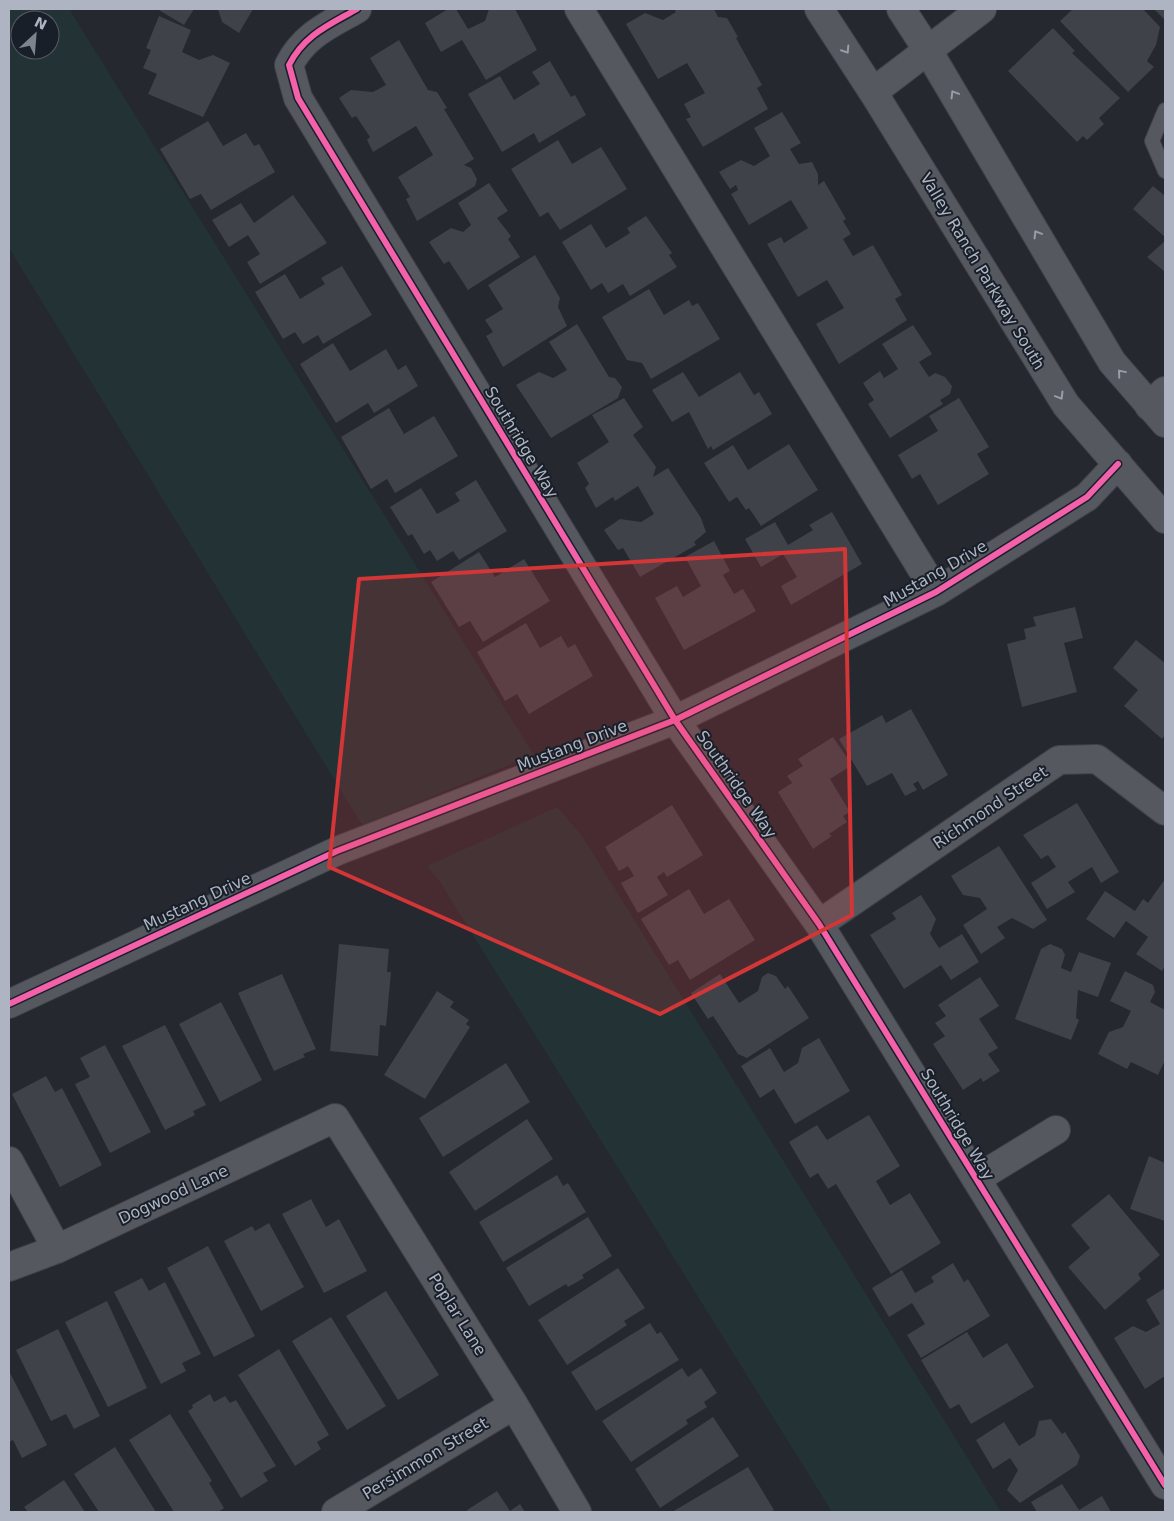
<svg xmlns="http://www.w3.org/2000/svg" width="1174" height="1521" viewBox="0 0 1174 1521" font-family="'DejaVu Sans',sans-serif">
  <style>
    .green { fill: #233235; fill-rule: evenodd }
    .building { fill: #3f4248 }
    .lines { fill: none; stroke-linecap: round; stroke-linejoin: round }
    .service-casing { stroke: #414349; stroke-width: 16 }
    .minor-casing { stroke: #414349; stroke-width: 30 }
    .tertiary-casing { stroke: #414349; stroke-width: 30 }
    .service { stroke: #55585e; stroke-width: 14 }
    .minor { stroke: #55585e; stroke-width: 28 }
    .tertiary { stroke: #55585e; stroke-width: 28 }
    .cycleway-casing { stroke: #191f29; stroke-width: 9 }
    .cycleway { stroke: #f560ab; stroke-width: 6 }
    .oneway { stroke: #989da9 }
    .marked { fill: #d23637; fill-opacity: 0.2; stroke: #d23637; stroke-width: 4; stroke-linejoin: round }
    .labels { text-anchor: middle; stroke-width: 4; stroke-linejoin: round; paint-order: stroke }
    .street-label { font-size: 16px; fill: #aeb4c2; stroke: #191f29 }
  </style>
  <rect width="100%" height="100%" fill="#25282f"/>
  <path class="green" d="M9,9h60l465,746 -172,70 -353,-577zM20,20h30v30h-30z
    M557,807l24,27 420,678h-169l-392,-630 -13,-16z"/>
  <path class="building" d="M157,9h37l-10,16z
    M218,9h35l-14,24 -17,-11z
    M448,9h8l12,20 17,-8 4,-12h26l22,41 -51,30 -24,-40 -21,12 -16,-29z
    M674,9h40l4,8 9,1 11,19 -2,1 26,47 -5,3 11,21 -65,38 -17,-28 5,-2 -7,-13 21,-11 -18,-30 -29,16 -32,-55 19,-11 18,7 13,-8z
    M1073,9h70l17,18 -4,18 -9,16 7,6 -26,25 -68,-71z
    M1154,9h11v11z
    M159,16l32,14 -9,22 17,8 14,-5 17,8 -27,54 -55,-23 9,-20 -14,-6 8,-18 -5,-2z
    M1053,28l22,23 -3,2 48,45 -21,20 5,6 -17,16 -4,-4 -6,6 -69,-71z
    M399,40l29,50 9,2 10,16 -3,1 30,50 -10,6 7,3 6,11 -2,7 -58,35 -11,-22 4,-2 -12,-20 35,-22 -17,-29 -43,26 -6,-12 3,-3 -14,-21 -4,2 -13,-20 12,-8 22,2 13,-7 -16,-27z
    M550,61l21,36 4,-2 11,20 -47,28 -5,-10 -32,19 -34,-58 32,-18 14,24 26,-16 -8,-12z
    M782,112l19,31 -11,6 9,15 13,-2 6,12v11l6,-4 22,38 -3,2 8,13 -8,5 10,17 20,-11 29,50 -7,4 12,21 -68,44 -23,-40 28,-16 -17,-28 -29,17 -31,-53 14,-7 3,6 24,-15 -17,-28 -42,25 -18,-31 7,-4 -2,-5 -6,4 -11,-17 22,-12 13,6 16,-10 -16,-28z
    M208,121l15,25 23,-13 8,13 5,-2 16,28 -64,38 -10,-16 -11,5 -30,-50z
    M558,140l14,24 29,-17 26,42 -67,41 -12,-18 -8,5 -29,-48z
    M489,183l19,28 -11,7 14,18 -3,3 12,18 -52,33 -19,-29 -5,3 -15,-22 22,-14 12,4 8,-7 -13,-22z
    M1153,186l12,10v41l-32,-28z
    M293,195l34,48 -67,41 -13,-22 13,-8 -12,-19 -19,12 -17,-27 29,-17 13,20z
    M646,216l26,37 -3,2 8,12 -47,29 -7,-12 -15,9 -6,-10 -11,7 -29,-48 29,-18 15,24 24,-15 -3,-5z
    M1165,241v31l-18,-15z
    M535,255l25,43 -2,9 9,19 -64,41 -17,-31 7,-4 -8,-12 18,-11 -15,-24z
    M342,266l30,49 -49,29 -5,-9 -15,9 -8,-12 -12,7 -28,-47 30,-18 15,25 25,-15 -4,-6z
    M649,289l15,26 25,-15 3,6 6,-3 22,36 -69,40 -9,-16 -15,-3 -25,-43z
    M577,324l32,53 6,1 7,9 -4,11 -67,40 -35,-53 23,-13 14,6 14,-8 -18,-28z
    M913,325l19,29 -13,8 10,15 6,-4 10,4 7,9 -2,8 -10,6 3,4 -53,34 -22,-34 6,-4 -11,-17 17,-12 4,7 14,-9 -16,-25z
    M333,343l17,28 36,-22 12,21 8,-5 12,21 -44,27 -6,-10 -32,20 -36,-59z
    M683,372l16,25 41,-25 14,23 5,-3 13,22 -59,36 -2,-4 -3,3 -19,-37 -17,10 -20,-32z
    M624,398l19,29 -10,8 23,32 -3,10 15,-9 33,50 5,14 -12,10 2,3 -56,32 -17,-29 -5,2 -14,-20 16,-11 21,3 13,-8 -16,-28 -23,15 -2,-4 -17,11 -11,-20 4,-4 -12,-21 32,-21 -17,-27z
    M959,398l30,49 -12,7 12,20 -51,31 -18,-31 -8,5 -14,-24 40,-24 -9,-15z
    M389,408l15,26 30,-18 24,40 -63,37 -8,-14 -16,10 -30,-52z
    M789,444l29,46 -57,36 -12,-18 -3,2 -9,-13 -8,5 -25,-39 29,-18 15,25z
    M476,480l31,51 -48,29 -6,-9 -16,10 -7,-11 -6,4 -12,-20 -4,2 -18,-29 31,-19 16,26 23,-13 -5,-8z
    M832,512l30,52 -71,41 -10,-19 16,-9 -14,-23 -22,13 -16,-28 30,-17 13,23 25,-15 -4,-5z
    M714,541l16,30 -7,4 11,19 9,-5 13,22 -72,39 -29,-52 22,-12 6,11 18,-11 -16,-29z
    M479,552l16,25 29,-18 26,42 -67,41 -13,-21 -11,6 -28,-45z
    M1075,607l8,31 -19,5 13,49 -55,15 -15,-63 19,-5 -2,-10 12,-3 -3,-9z
    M526,623l14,25 21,-12 7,12 7,-4 18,32 -64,38 -12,-20 -12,7 -28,-49z
    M1136,640l29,23v72l-3,4 -38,-33 14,-16 -25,-22z
    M911,709l37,66 -25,15 -5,-9 -5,3 4,6 -12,6 -13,-23 -25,13 -28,-47 43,-24 4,8z
    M833,737l19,28 -22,14 20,33 -7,4 4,6 -18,12 3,2 -19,13 -35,-57 14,-9 -5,-7 16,-10 -5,-7z
    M1077,803l42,69 -18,11 -9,-16 -24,15 7,10 -28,17 -16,-26 25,-16 -8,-12 -7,4 -18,-24z
    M672,805l31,50 -36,22 -3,-5 -7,5 11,18 -30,18 -17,-30 13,-7 -6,-10 -9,5 -14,-24z
    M999,846l48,74 -14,9 -21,-11 -15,9 8,11 -24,16 -18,-29 24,-16 -7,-11 -17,-3 -12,-19z
    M1165,879v87l-3,5 -26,-17 12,-17 -22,-16 -12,17 -28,-19 19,-28 30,20 8,-12 5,4z
    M689,889l15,25 25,-15 26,41 -65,40 -12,-20 -9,5 -28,-46z
    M921,895l15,24 -6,15 9,14 23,-14 17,28 -28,18 -10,-15 -37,24 -34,-54 26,-16 -4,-6z
    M339,944l50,5 -2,23h4l-5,54 -6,-1 -2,31 -48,-5z
    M1050,944l12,5 3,6 -4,13 10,4 8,-20 32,11 -13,34 -20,-7 -2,28 3,2 -8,20 -56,-21 26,-70z
    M1125,971l28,14 2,7 -5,10 15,8v50l-7,15 -27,-13 -4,7 -29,-15 11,-22 14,-5 8,-16 -21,-10z
    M768,973l8,3 9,13 3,-3 21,32 -62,40 -9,-4 -25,-38 -5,3 -17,-26 29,-19 19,29 19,-12 4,-14z
    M282,974l34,75 -13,5 2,3 -31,14 -36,-78z
    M980,977l19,29 -20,13 19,29 -10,6 12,17 -17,11 -2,-4 -18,12 -30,-46 12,-8 -10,-13 11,-7 -8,-11z
    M437,991l17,11 -4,5 19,13 -3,4 4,3 -45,72 -41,-24z
    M221,1002l41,78 -42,22 -41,-78z
    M165,1025l41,80 -13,6 2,4 -30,15 -43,-84z
    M819,1038l31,53 -55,33 -21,-35 -14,9 -19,-32 29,-18 14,24 14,-9 4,-15z
    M105,1045l46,87 -41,21 -35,-69 15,-7 -10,-19z
    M506,1063l24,39 -87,55 -24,-39z
    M46,1076l9,16 7,-4 40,77 -42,22 -48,-93z
    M869,1115l31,51 -24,15 14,24 20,-12 31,50 -50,31 -55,-90 -8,5 -10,-16 -8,5 -21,-36 28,-17 10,15z
    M527,1119l26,40 -78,52 -26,-39z
    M1149,1156l16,7v58l-35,-12z
    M557,1175l6,11 5,-3 18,29 -83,50 -24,-40z
    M1109,1194l51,61 -22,19 3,5 -36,31 -37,-43 22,-19 -19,-23z
    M311,1199l15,28 13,-8 28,52 -43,22 -42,-79z
    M588,1217l24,39 -30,19 2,3 -16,9 -2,-3 -37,22 -23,-38z
    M269,1223l35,64 -43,24 -37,-70 28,-15 3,5z
    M208,1246l47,90 -41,21 -47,-89z
    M953,1263l11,19 4,-3 22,37 -69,42 -14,-23 18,-11 -13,-21 -23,14 -17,-29 30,-18 13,23 19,-11 -3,-5z
    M618,1268l27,40 -21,13 3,4 -60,40 -29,-45z
    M142,1278l7,13 16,-9 36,72 -19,9 4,8 -25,13 -47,-92z
    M1165,1288v88l-20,13 -31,-51 19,-12 13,6 14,-8 -14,-24z
    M386,1291l53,84 -41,25 -52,-84z
    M107,1301l40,87 -39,19 -43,-85z
    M331,1317l55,89 -39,24 -55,-89z
    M650,1323l7,11 4,-2 18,28 -83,51 -25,-39z
    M58,1329l42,87 -26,13 -8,-15 -15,7 -35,-71z
    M967,1332l16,26 24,-15 27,44 -63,37 -12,-20 -9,5 -29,-49z
    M279,1349l50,86 -12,7 4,7 -26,17 -57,-91z
    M682,1368l6,9 13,-9 16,25 -13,9 3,5 -21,13 2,4 -57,38 -29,-41z
    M9,1371l38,74 -25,13 -9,-18 -4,2z
    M210,1394l4,8 11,-6 5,7 6,-3 40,66 -13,7 5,8 -27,17 -53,-87 5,-3 -1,-3z
    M170,1414l42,67 -3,2 15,25 -6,4h-44l-45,-72z
    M713,1417l26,39 -79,52 -25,-39z
    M1051,1419l11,15 3,-2 15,24 -3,9 -57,38 -13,-13 11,-20 -8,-12 -17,11 -17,-29 28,-18 15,24 16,-10 4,-15z
    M115,1447l41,65h-57l-25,-38z
    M748,1467l26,43 -3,2h-99z
    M64,1480l21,32h-57l-4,-5z
    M1062,1484l17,26 23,-14 9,16h-74l-6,-10z
    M497,1491l13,20 10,-7 5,8h-57l-1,-2z"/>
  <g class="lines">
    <g class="service-casing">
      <path id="service" d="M1165,110l-13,31 13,30"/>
    </g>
    <g class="minor-casing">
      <path id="minor" d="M357,9c-28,16 -53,26 -68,56l9,33 377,622 144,204 346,561
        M579,9l357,583
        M873,92l109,-83
        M1149,406l16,-15
        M819,924l240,-164 38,-1 68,52
        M9,1004l328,-153 338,-131 261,-128 151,-95 31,-33
        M9,1161l48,88
        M976,1179l80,-49
        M9,1267l48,-18 278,-131 179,287 63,107
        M336,1512l178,-107"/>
    </g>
    <g class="tertiary-casing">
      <path id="tertiary" d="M819,9l54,83 193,313 99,114
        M901,9l26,40 185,313 53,61"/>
    </g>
    <use href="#service" class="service"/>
    <use href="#minor" class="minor"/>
    <use href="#tertiary" class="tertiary"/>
    <g class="cycleway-casing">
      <path id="cycleway" d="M357,9c-28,16 -53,26 -68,56l9,33 377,622 144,204 346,561
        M9,1004l328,-153 338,-131 261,-128 151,-95 31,-33"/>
    </g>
    <use href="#cycleway" class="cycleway"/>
  </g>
  <defs><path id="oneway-chevron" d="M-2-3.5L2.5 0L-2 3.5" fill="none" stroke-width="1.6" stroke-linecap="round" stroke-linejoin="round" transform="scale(1.25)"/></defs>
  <g class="oneway">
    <use href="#oneway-chevron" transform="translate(846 50) rotate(57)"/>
    <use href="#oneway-chevron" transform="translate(954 94) rotate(-121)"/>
    <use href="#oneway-chevron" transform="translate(1037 234) rotate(-121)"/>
    <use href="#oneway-chevron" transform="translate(1121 373) rotate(-130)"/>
    <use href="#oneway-chevron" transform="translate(1060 396) rotate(59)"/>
  </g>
  <path class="marked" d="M845,549l7,366 -192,99 -331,-147 30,-288z"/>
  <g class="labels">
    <g class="street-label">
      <text transform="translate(983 271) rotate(59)" y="6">Valley Ranch Parkway South</text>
      <text transform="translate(522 442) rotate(59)" y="6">Southridge Way</text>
      <text transform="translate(935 573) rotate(-30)" y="6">Mustang Drive</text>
      <text transform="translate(572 745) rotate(-21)" y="6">Mustang Drive</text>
      <text transform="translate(737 784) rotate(55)" y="6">Southridge Way</text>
      <text transform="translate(990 807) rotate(-34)" y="6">Richmond Street</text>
      <text transform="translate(197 901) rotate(-25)" y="6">Mustang Drive</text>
      <text transform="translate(958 1124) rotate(59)" y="6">Southridge Way</text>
      <text transform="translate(173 1194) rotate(-25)" y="6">Dogwood Lane</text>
      <text transform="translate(458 1314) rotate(58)" y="6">Poplar Lane</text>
      <text transform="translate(425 1458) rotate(-31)" y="6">Persimmon Street</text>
    </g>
  </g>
  <rect width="1174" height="1521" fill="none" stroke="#aeb4c2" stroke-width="20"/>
  <g transform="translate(35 35) rotate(26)"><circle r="24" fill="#191f29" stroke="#555b66"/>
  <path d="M0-4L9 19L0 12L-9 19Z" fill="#7e838f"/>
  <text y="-8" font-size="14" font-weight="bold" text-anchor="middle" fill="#aeb4c2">N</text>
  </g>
</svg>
